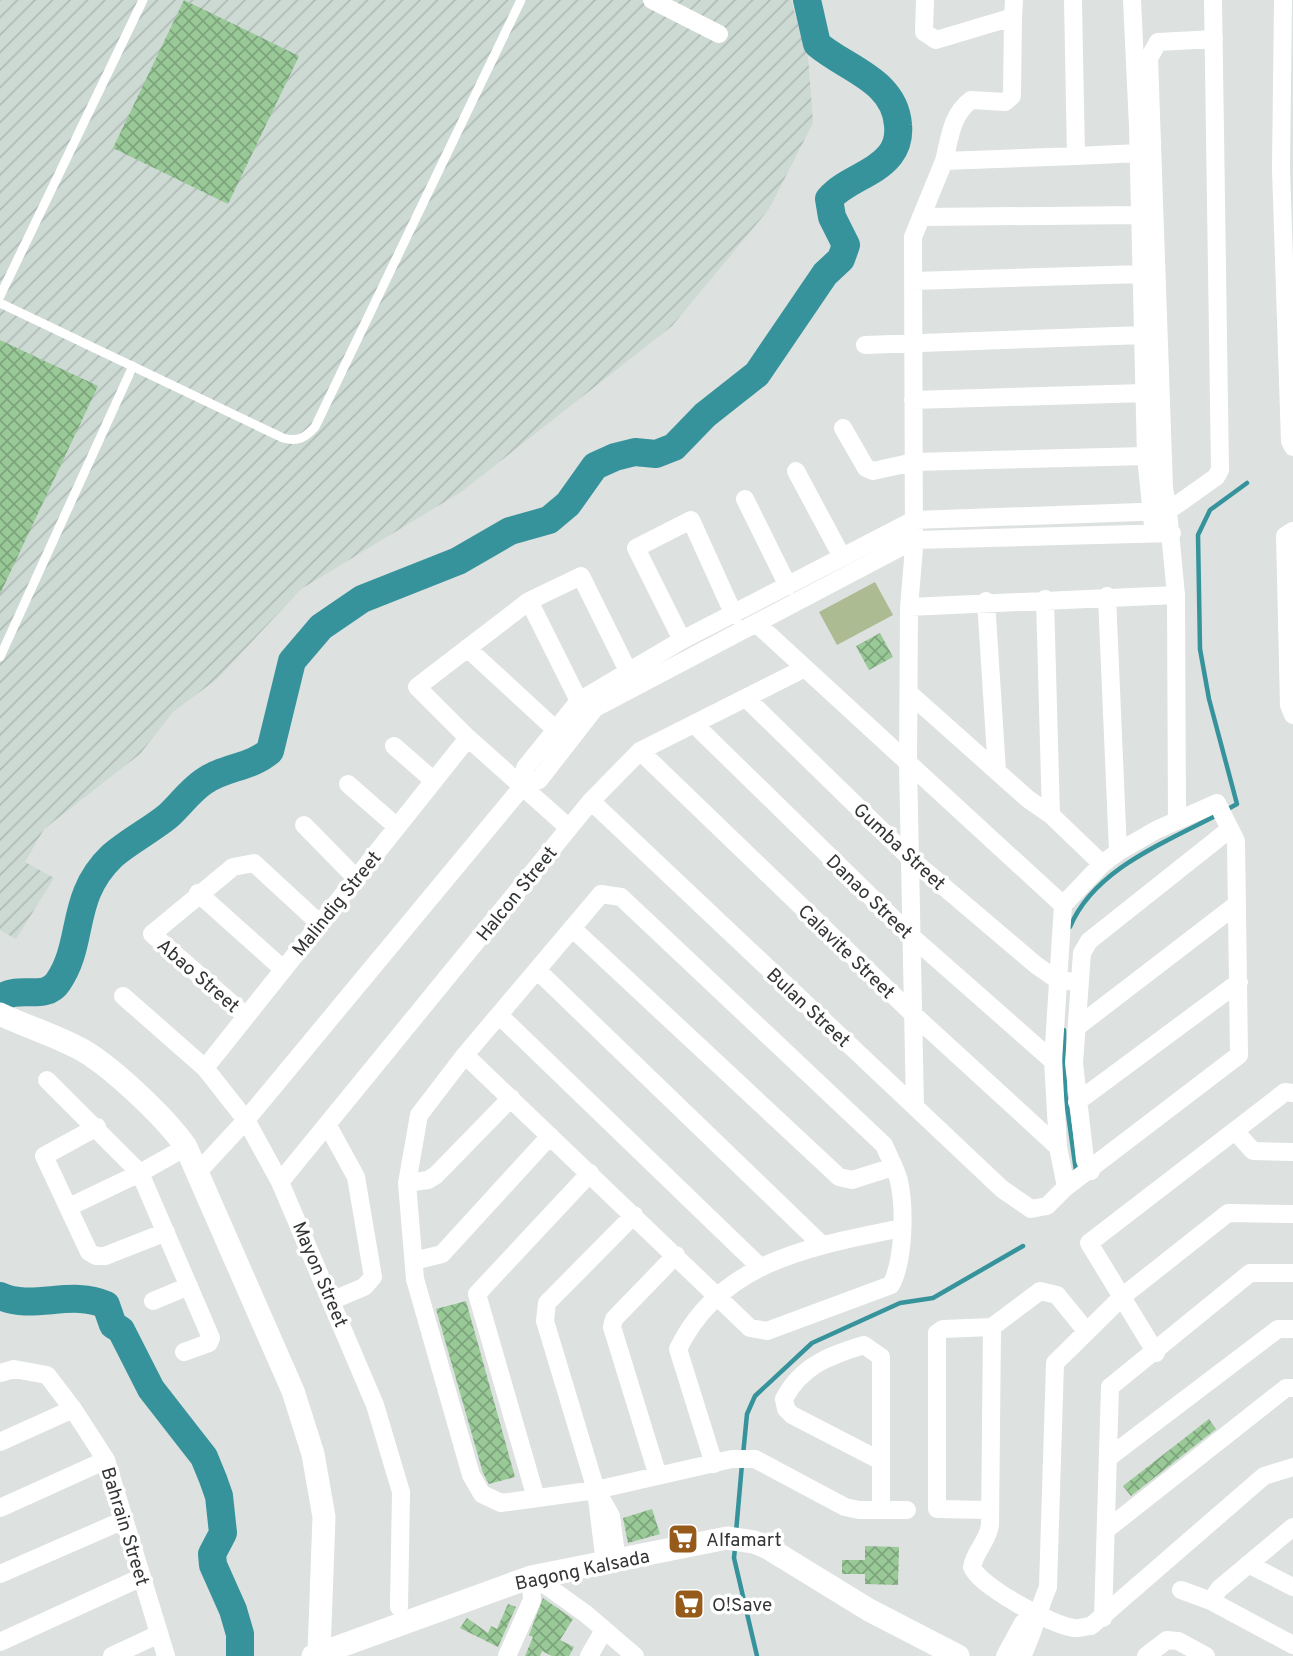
<svg xmlns="http://www.w3.org/2000/svg" width="1293" height="1656" viewBox="0 0 1293 1656" font-family="Overpass,sans-serif">
  <style>
    .industrial { fill: url(#industrial-furrows) }
    .pitch { fill: #adbb93 }
    .lines { fill: none; stroke-linecap: round; stroke-linejoin: round }
    .stream { stroke: #36939c; stroke-width: 4.5 }
    .river { stroke: #36939c; stroke-width: 28 }
    .building { fill: url(#building-cross-hatch) }
    .service { stroke: #fff; stroke-width: 9 }
    .minor { stroke: #fff; stroke-width: 18 }
    .tertiary { stroke: #fff; stroke-width: 23 }
    .labels { text-anchor: middle; stroke-width: 7; stroke-linejoin: round; paint-order: stroke }
    .street-label { font-size: 19px; fill: #333434; stroke: #fff }
    .poi-label { font-size: 19px; fill: #333434; stroke: #fff; text-anchor: start }
  </style>
  <defs>
    <pattern id="industrial-furrows" width="10" height="10" patternUnits="userSpaceOnUse" patternTransform="scale(1.75)"><rect width="10" height="10" fill="#cdd9d3"/><path d="M-1 1l2-2M0 10L10 0M9 11l2-2" fill="none" stroke="#b0bbb6"/></pattern>
    <pattern id="building-cross-hatch" width="8" height="8" patternUnits="userSpaceOnUse" patternTransform="scale(1.75)"><rect width="8" height="8" fill="#99c997"/><path d="M0 0l8 8M0 8l8-8" fill="none" stroke="#7da47c"/></pattern>
  </defs>
  <rect width="100%" height="100%" fill="#dde1df"/>
  <path class="industrial" d="M0,0h791l17,57 5,66 -44,86 -97,117 -211,166 -160,97 -84,90 -44,33 -33,42 -96,75 -19,33 29,16 -38,61 -16,-9z"/>
  <path class="pitch" d="M875,582l18,33 -56,30 -18,-33z"/>
  <g class="lines">
    <path class="stream" d="M1226,810l11,-6 -28,-105 -9,-50 -2,-114 12,-25 37,-27
      M1070,927c24,-58 96,-85 149,-113
      M1064,1030l1,62 11,79
      M743,1455l4,-41 8,-18 57,-53 88,-40 33,-5 90,-52
      M736,1532l6,-68
      M735,1548l-1,10 23,98"/>
    <path class="river" d="M0,999c17,-15 45,3 58,-17 27,-39 11,-85 54,-126 17,-15 39,-26 56,-40 12,-11 22,-25 35,-34 20,-15 48,-14 67,-31l22,-90 29,-34 41,-28 96,-38 52,-30 39,-11 19,-16 27,-38 20,-9 20,-5 21,2 18,-7 31,-32 52,-41 68,-100 16,-15 5,-14 -14,-28 -3,-18c16,-19 45,-24 61,-44 7,-9 9,-20 8,-30 -3,-45 -52,-56 -81,-81l-10,-44
      M0,1296c32,15 72,-7 106,9l7,20 8,5 30,59 53,68 9,22 6,17 4,37 -11,21 1,11 20,45 7,24v22"/>
  </g>
  <path class="building" d="M184,0l115,56 -71,148 -115,-56z
    M0,340l98,46 -98,208z
    M880,633l13,24 -24,13 -13,-24z
    M466,1301l49,176 -26,7 -6,-11 -47,-164z
    M1209,1419l7,10 -85,67 -8,-10z
    M652,1509l8,25 -32,9 -5,-25z
    M865,1546l34,1 -1,38 -33,-1v-10h-23v-14h23z
    M543,1598l30,21 -13,21 14,7 -5,9h-17l-10,-5 -2,5h-15l8,-19 -4,-2z
    M508,1604l8,3 -18,40 -38,-19 7,-10 21,15 3,-7 6,3z"/>
  <g class="lines">
    <path class="service" d="M0,296l143,-296
      M0,303l283,135c15,4 22,0 32,-11l206,-427
      M0,657l133,-291"/>
    <path class="minor" d="M652,0l67,34
      M925,0l-1,32 12,8 77,-23 1,-17
      M1132,0l6,126 8,330 7,70
      M1283,0l-2,169 9,272 3,6
      M1013,17l-1,79 -7,6 -34,-2c-20,15 -21,38 -27,61l132,-5 -3,-156
      M1076,156l63,-3
      M921,217l219,-2
      M913,281l228,-7
      M865,345l278,-10
      M913,400l231,-7
      M843,428l23,40 7,3 41,-9 232,-6
      M796,471l46,86
      M745,499l43,87
      M1293,531l-8,5 4,169 4,10
      M1176,595l-8,-84 48,-34 4,-7 -7,-470
      M1107,596l11,256
      M529,601l50,100
      M986,601l11,170
      M909,607l267,-12 1,224
      M756,623l307,282
      M682,640l-46,-92 55,-28 43,95
      M467,648l88,81
      M909,693l119,106 23,16 -6,-216
      M746,698l164,160 126,107 20,14 23,4
      M694,724l217,212 142,125
      M394,746l40,35
      M640,751l274,264 144,132
      M348,784l49,43
      M523,786l2,-18 54,-67 103,-61 232,-120 254,-9 -4,-23 -15,-430 9,-16 56,-3
      M591,801l411,388 29,20 16,-3 19,-19 173,-132 -3,-214 -19,-38 -61,27 -38,22 -16,12 -39,41 -10,156 5,86 8,40
      M1051,815l51,49
      M304,825l52,53
      M569,828l-101,-90 -51,-51 112,-86 52,-25 47,95
      M198,893l85,76
      M572,928l267,249 13,3 41,-13
      M537,970l284,274
      M123,996l82,72 41,52 34,62 95,223 26,87 -2,115
      M499,1015l261,252
      M246,1016l-94,-82 81,-67 21,-4 64,59
      M1077,1027l159,-122
      M465,1055l285,273 17,3 124,-46c13,-24 14,-77 8,-104 -3,-12 -10,-24 -15,-36l-263,-248 -20,-3 -136,161 -46,60 -12,68 8,96 56,196 11,19 19,9 95,-13 136,-31h23l90,48 14,3h48
      M205,1068l263,-330
      M47,1080l93,93 71,165 -2,5 -25,9
      M1077,1102l162,-120
      M915,1107l-7,-344 1,-156 5,-59 -1,-311 31,-76
      M327,1124l29,53 17,100 -9,10 -31,13
      M97,1127l-53,29 45,96 7,4h9l61,-24
      M1235,1131l18,20 40,1
      M1091,1171l-6,-11 -11,-97 8,-110 7,-12 141,-112
      M198,1172l48,-52 277,-334 16,-6 56,-72 319,-168 258,-7
      M280,1182l311,-381 49,-50 165,-83
      M407,1183l21,-3 8,-5 75,-77
      M69,1207l71,-34 46,-26
      M414,1261l28,-7 108,-118
      M153,1301l36,-15
      M992,1327l-2,198c-2,16 -15,26 -18,42 7,19 81,59 102,61 5,1 12,-2 17,-2l173,-150 29,-9
      M864,1345l17,12v104l-89,-46 -6,-6 -2,-10c17,-33 46,-44 80,-54z
      M1156,1353l-67,-110 196,-151 8,1
      M0,1373l14,-4 33,6 26,34 33,51 60,196
      M0,1442l73,-33
      M1108,1458l170,-129h15
      M714,1464l-36,-115c43,-89 136,-103 224,-121
      M658,1476l-46,-149 2,-8 62,-64
      M536,1498l-59,-204 113,-121
      M603,1502l8,14 6,46
      M0,1508l106,-48
      M881,1510v-49
      M989,1510l-52,-1v-176l6,-4 49,-2 48,-36 17,4 30,37
      M1106,1530l180,-142h7
      M605,1564l-9,-74 -51,-169 2,-18 87,-88
      M1248,1564l45,23
      M0,1574l124,-54
      M533,1576l53,38 49,42
      M1181,1590l30,11 82,44
      M1211,1601l8,-12 74,-62
      M1103,1618l7,-231 140,-114h43
      M0,1642l142,-65
      M112,1656l47,-22
      M507,1656l25,-56 -1,-23
      M589,1656l15,-26
      M1005,1656l18,-33 14,-10
      M1022,1656c12,-23 16,-46 26,-69l7,-224 68,-67 105,-83 65,1
      M1146,1656l21,-16 11,1 28,15"/>
    <path class="tertiary" d="M0,1014c27,13 58,22 84,37 30,18 82,67 102,96l107,244 20,63 11,63 -5,136
      M313,1656l218,-79 196,-39 27,4 14,6 101,62 89,46"/>
  </g>
  <defs>
    <g id="supermarket-square" transform="scale(1.575)"><rect x="-9" y="-9" width="18" height="18" rx="4" fill="#965b1a" stroke="#fff"/><path d="M-6-5.5h2.5l.6 2H6L4.5 2H-2.5L-4.4-4H-6ZM-1.5 3.2a1.3 1.3 0 1 0 .1 0ZM3 3.2a1.3 1.3 0 1 0 .1 0Z" fill="#fff"/></g>
  </defs>
  <g fill-rule="evenodd">
    <use href="#supermarket-square" x="683" y="1539"/>
    <use href="#supermarket-square" x="689" y="1604"/>
  </g>
  <g class="labels">
    <g class="street-label">
      <text transform="translate(900 846) rotate(43)" y="7">Gumba Street</text>
      <text transform="translate(516 893) rotate(-51)" y="7">Halcon Street</text>
      <text transform="translate(870 896) rotate(44)" y="7">Danao Street</text>
      <text transform="translate(336 903) rotate(-51)" y="7">Malindig Street</text>
      <text transform="translate(847 951) rotate(44)" y="7">Calavite Street</text>
      <text transform="translate(199 975) rotate(41)" y="7">Abao Street</text>
      <text transform="translate(809 1007) rotate(43)" y="7">Bulan Street</text>
      <text transform="translate(321 1274) rotate(67)" y="7">Mayon Street</text>
      <text transform="translate(126 1526) rotate(73)" y="7">Bahrain Street</text>
      <text transform="translate(582 1569) rotate(-12)" y="7">Bagong Kalsada</text>
    </g>
    <g class="poi-label">
      <text x="706" y="1546">Alfamart</text>
      <text x="712" y="1611">O!Save</text>
    </g>
  </g>
</svg>
